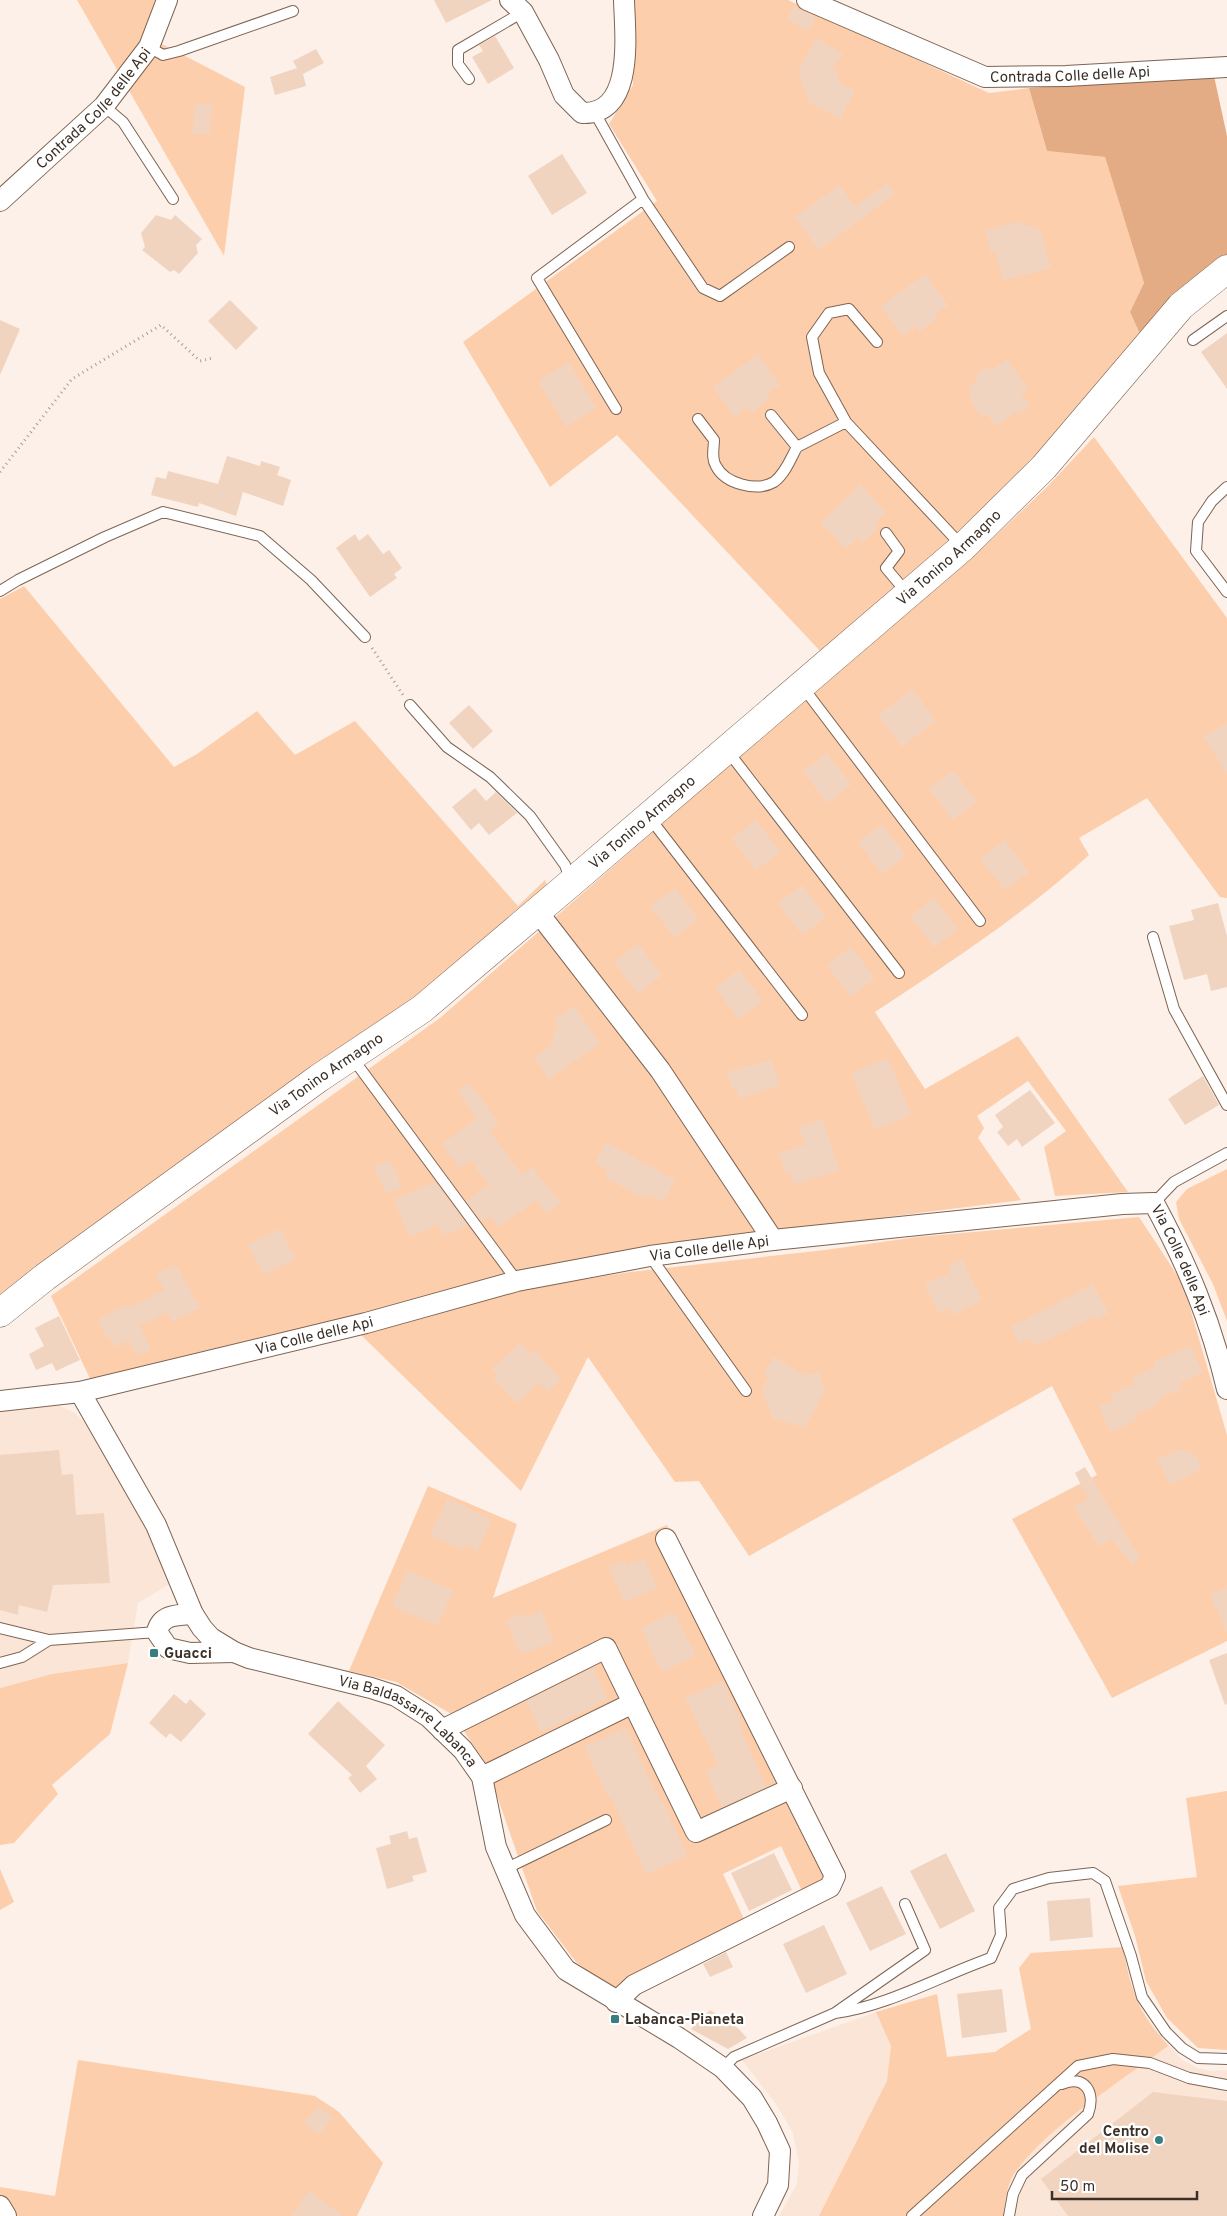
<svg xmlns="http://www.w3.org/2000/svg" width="1227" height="2216" viewBox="0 0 1227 2216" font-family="Overpass,sans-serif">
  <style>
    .built { fill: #fbe5d6 }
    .green { fill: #fdceac }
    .forest { fill: #e3ac84 }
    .building { fill: #f1d4bf }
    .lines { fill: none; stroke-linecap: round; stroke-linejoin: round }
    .lane-casing { stroke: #7e6452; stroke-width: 12 }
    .street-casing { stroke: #7e6452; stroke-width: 22 }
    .secondary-casing { stroke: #7e6452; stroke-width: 29 }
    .path { stroke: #a89d95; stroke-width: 3; stroke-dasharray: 1 4; stroke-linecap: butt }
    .lane { stroke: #fff; stroke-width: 10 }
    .street { stroke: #fff; stroke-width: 20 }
    .secondary { stroke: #fff; stroke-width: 28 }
    .poi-dot { fill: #367f82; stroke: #fff; stroke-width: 2 }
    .labels { text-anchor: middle; stroke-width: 4.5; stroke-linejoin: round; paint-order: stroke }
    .street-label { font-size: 15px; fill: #3b3028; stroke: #fff }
    .poi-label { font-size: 15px; font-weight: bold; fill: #3b3028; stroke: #fff; text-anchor: start }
  </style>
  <rect width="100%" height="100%" fill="#fcf0e8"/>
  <path class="built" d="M58,1405l15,7 13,11 65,107 22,52 -35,21 -10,60 -76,11 -52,14v-276z
    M1031,1953l97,24 7,22 9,18 38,43 16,8 12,3 17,-1v146h-448l18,-32 2,-20 -6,-31 -17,-29 -34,-44 134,-48 61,-18 10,63 48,-5 36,-23 -12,-61z"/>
  <path class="green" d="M77,0h99l-16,43 85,44 -21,169z
    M635,0h153l201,93 40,-5 18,63 58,6 39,126 -14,29 10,22 -114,136 -80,77 -124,106 -205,-218 -67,52 -87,-145 194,-141 -48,-77 24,-39z
    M1094,437l133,181v280l-7,-1 -73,-99 -68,40 10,17c-66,60 -140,108 -214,157l50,77 93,-53 110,156 -73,4 -11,-49 22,-16 -38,-50 -51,35 7,12 -6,10 43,62 -371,47 -558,136 -41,-87 389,-278 436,-381 95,-78 76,-72z
    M24,586l150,181 23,-13 60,-43 38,44 60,-34 163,185 27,-26 5,12 -74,62 -476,345v-700z
    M1227,1169v152l-14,-37 -34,-65 -3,-17 11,-13z
    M1139,1217l44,67 44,151v206l-115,57 -100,-179 85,-44 -45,-89 -303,170 -50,-75 -24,1 -87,-125 -67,134 -161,-157 162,-45 108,-17 195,-22 92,-13z
    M428,1486l89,38 -24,74 174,-73 176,344 -41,22 -21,-45 -58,28 21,45 -132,70 -36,-27 -39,-51 -51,-147 -33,-49 -57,-33 -47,-11z
    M128,1663l-18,71 -58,51 6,9 -44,49 -14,2v-157l52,-14z
    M1227,1791v259l-29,-2 -31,-30 -21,-37 -11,-45 -17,-50 79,-9 -11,-79z
    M0,1869l14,33 -14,8z
    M1123,1947c9,48 14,61 45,99 -47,35 -119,80 -153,126 -8,12 -10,30 -12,44h-184l68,-135 4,-35 -15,-34 61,-18 10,63 48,-5 36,-23 -12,-61 12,-15z
    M78,2060l237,36 24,16 44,51 -26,53h-357v-29l55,9z"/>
  <path class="forest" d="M1214,76l13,60v119l-59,51 -28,28 -10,-22 14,-29 -39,-126 -58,-6 -18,-63z"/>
  <path class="building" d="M434,0h58l-46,23z
    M794,6l22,11 -7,14 -22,-11z
    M495,36l19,32 -26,16 -16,-27 11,-6 -4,-6z
    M816,38l27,16 -9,12 7,18 14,7 -15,28 -30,-16 -12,-31z
    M316,49l8,14 -21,11 3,12 -31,9 -5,-18 27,-9 -4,-7z
    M196,103l17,2 -4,30 -17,-2z
    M562,154l25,39 -35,22 -24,-39z
    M888,183l7,11 -76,56 -24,-33 44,-32 16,21z
    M156,215l15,5 4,-5 27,24 -6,6 2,8 -19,21 -5,-4 -4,2 -28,-22 3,-3 -4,-14z
    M1021,221l1,6 10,-2 1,4 7,-1 11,40 -48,12 -7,-28 -5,1 -5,-23z
    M925,274l23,31 -13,9 3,4 -19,14 -3,-5 -13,9 -22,-30z
    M230,300l28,28 -22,22 -28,-29z
    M0,320l20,9 -20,46z
    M1227,333v56l-26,-37z
    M758,354l22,31 -13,9 3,4 -18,14 -4,-5 -13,10 -22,-30z
    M1007,359l21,29 -7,5 9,13 -11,9 -3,-3 -20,14 -9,-12 -5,3 -13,-18 4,-3 -6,-8 11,-8 -3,-4 13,-10 3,5z
    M569,362l27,46 -30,19 -28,-46z
    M227,456l33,10 1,-5 19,6 -3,8 14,5 -8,26 -40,-14 -7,24 -37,-13 -1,4 -47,-12 5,-18 10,2 2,-8 50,13z
    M860,484l26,28 -11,11 3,4 -16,16 -4,-5 -12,11 -25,-26z
    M355,534l4,7 9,-7 15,20 6,-4 13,18 -8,6 3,4 -27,19 -34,-49z
    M912,689l24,32 -34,26 -24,-31z
    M469,705l24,26 -20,18 -24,-26z
    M1227,723v51l-23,-37z
    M827,753l24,32 -24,18 -24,-32z
    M953,770l24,32 -24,18 -24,-31z
    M475,788l11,13 10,-9 21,21 -28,22 -10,-12 -8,7 -19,-23z
    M756,820l24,32 -24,18 -24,-32z
    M882,824l24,32 -24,18 -24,-32z
    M1005,840l24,32 -24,18 -25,-31z
    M802,885l24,32 -24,18 -24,-32z
    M675,888l23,31 -23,19 -25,-32z
    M934,898l24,31 -24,18 -24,-31z
    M1218,903l9,33v51l-16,4 -4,-17 -23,6 -15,-54 25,-6 -3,-10z
    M638,944l24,31 -24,19 -24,-32z
    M851,947l24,31 -24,19 -24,-32z
    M739,970l24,31 -24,18 -24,-31z
    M574,1006l26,37 -51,36 -15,-22 17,-11 2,-11 5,-8 -4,-7z
    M888,1058l23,57 -36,15 -24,-57z
    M771,1060l9,25 -41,14 -3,-12 -4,2 -5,-17z
    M1203,1076l16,29 -34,20 -17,-26z
    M470,1083l29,40 -10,7 33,45 10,-8 29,36 -15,11 -10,-14 -37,27 -8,-10 -10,4 -15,-20 23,-16 -19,-25 -11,8 -17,-24 35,-26 -19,-26z
    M1030,1090l25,33 -33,24 -5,-8 -9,7 -11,-14 6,-5 -8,-12z
    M823,1119l16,52 -45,13 -4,-12 -5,2 -6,-21 26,-8 -6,-18z
    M606,1142l69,38 -12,22 -14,-8 -3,5 -41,-22 3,-6 -13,-8z
    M390,1160l12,27 -15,7 -14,-27z
    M435,1182l33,44 -25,9 -4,-11 -29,13 -16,-37z
    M280,1229l16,30 -32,16 -16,-30z
    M962,1259l20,41 -29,15 -4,-7 -10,5 -14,-29 26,-12 -3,-6z
    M176,1265l24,43 -28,14 -5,-10 -27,14 11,23 -15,7 -7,-16 -14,7 -6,-11 -2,2 -9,-19 29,-14 2,3 35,-18 -8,-15z
    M1093,1284l15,29 -13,7 -2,-3 -58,29 -4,-8 -12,6 -8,-17z
    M59,1316l21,44 -24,11 -4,-8 -16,7 -7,-16 15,-8 -9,-18z
    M520,1343l10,11 4,-4 27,29 -13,13 -9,-10 -22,21 -24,-25 4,-3 -5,-6z
    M1190,1346l13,27 -24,10 2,6 -24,10 2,5 -24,11 2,5 -27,12 -11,-26 14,-6 -3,-6 25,-10 -3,-6 23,-12 -1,-4z
    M774,1357l31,18 14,-3 6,18 -20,37 -32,-8 -11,-30 7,-12 -5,-4z
    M1180,1449l15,6 7,13 -31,17 -9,-14 2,-1 -8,-10z
    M59,1450l3,25 11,-1 3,41 28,-2 6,70 -57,2 -6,27 -28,-7 -1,10 -18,-5v-155z
    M1085,1467l55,91 -8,6 -20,-25 -13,8 -25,-40 14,-8 -13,-26z
    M448,1498l44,22 -15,31 -13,-6 -3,5 -31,-15z
    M644,1558l13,30 -33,14 -15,-35 16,-6 2,5z
    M408,1570l45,21 -16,35 -45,-20z
    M1227,1587v46l-17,-38z
    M541,1611l13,30 -33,14 -15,-35 16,-7 2,5z
    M669,1614h6l21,41 -34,17 -21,-44z
    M1227,1653v51l-2,1 -16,-45z
    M593,1668l15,31 -67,33 -15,-31z
    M722,1681l21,43 -4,2 27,61 -44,20 -17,-36 13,-6 -33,-67z
    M174,1694l12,10 4,-5 16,15 -25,28 -11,-9 -4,5 -17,-15z
    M338,1701l47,44 -19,21 11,13 -17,14 -12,-15 4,-3 -44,-41z
    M625,1727l36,75h2l24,54 -41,18 -35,-77 -2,1 -25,-51z
    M407,1831l2,8 8,-2 10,35 -15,4 2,5 -27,8 -11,-41 15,-4 -2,-8z
    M774,1853l18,37 -43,21 -18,-38z
    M946,1853l29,58 -35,18 -30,-58z
    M882,1886l24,48 -36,17 -24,-48z
    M1090,1898l3,39 -43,4 -3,-40z
    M824,1925l23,49 -41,19 -23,-49z
    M726,1952l7,15 -23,10 -7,-13z
    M1002,1989l5,43 -45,6 -5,-44z
    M710,2010l29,19 8,9 -19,11 -37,-20z
    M1153,2092l74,9v115h-159l-27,-37z
    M318,2106l15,11 -14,18 -15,-12z
    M309,2191l34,25h-52z"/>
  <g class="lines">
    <g class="lane-casing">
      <path id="lane" d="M149,47l14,8 16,-4 114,-40
        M469,79l-11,-15v-14l65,-38
        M104,106l19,16 50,77
        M595,113l48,86 60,89 17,8 69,-49
        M1193,340l34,-24
        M877,342l-28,-33 -20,4 -17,24 7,36 27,49 116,124
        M616,409l-79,-131 106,-79
        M771,415l26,32 49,-25
        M698,419l16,21c0,8 -3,18 2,26 9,18 41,26 58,16 11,-8 17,-24 23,-35
        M1227,487l-15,14 -14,21 -2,29 31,41
        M886,533l13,18 -13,17 21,25
        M0,591l18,-11 87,-43 58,-25 97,24 51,44 54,57
        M802,686l178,235
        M410,705l37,42 43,30 40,39 35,49 6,16
        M727,750l172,223
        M649,817l153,198
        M1153,937l21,72 53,96
        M351,1056l166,225
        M1154,1203l20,-21 53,-29
        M650,1256l96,135
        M0,1628l49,12 108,-8
        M0,1663l22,-6 27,-17
        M505,1869l101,-49
        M835,2013c51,-6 107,-38 156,-55l10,-23 -2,-27 14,-19 36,-11 44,-5 12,8 26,75 11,41 24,35 16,16 16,10 29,1
        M723,2068l11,-11 101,-44 90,-63 -20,-46
        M912,2216l166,-150 35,-7 37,4 39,15 38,7
        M1009,2216l4,-22 9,-19 66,-61c8,-21 -3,-40 -26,-30"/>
    </g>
    <g class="street-casing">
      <g id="street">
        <path d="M510,0l13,12 26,48 15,35 18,18c53,2 43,-78 42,-113"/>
        <path id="s1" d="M807,0l178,77 81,-1 161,-9"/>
        <path id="s2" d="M0,201l104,-95 45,-59 18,-47"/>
        <path d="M537,911l123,159 113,170"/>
        <path id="s3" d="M80,1392l286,-69 151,-42 133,-25 123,-16 349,-36 32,-1c33,61 57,118 73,186"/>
        <path id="s4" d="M0,1401l80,-9 76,133 37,89 9,14 9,10 23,14 15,6 122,30 25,8 33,21 34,33 19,27 14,70 29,68 41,55 113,68 44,30 29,30 15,25 13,28 -2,34 -15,31"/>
        <path d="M193,1614c-15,1 -32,0 -36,18l11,16 22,5 44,-1"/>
        <path d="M442,1730l164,-82 90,184 96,-44"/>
        <path d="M482,1777l151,-74"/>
        <path d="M616,2002l18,-17 196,-98 5,-11 -169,-337"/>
        <path d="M0,2206l6,10"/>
      </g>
    </g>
    <g class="secondary-casing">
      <g id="secondary">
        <path id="s5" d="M0,1313l45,-36 274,-199 103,-69 150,-127 391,-335 81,-80 137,-161 46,-37"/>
      </g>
    </g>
    <path class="path" d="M0,472l72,-93 89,-54 39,36 13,-3
      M372,648l31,47"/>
    <use href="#lane" class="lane"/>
    <use href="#street" class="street"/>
    <use href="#secondary" class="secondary"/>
  </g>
  <g class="poi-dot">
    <rect x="149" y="1648" width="10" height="10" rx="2.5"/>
    <rect x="610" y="2014" width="10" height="10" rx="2.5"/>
    <circle cx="1159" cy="2140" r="5"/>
  </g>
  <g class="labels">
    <g class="street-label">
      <text dy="5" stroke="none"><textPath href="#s1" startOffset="279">Contrada Colle delle Api</textPath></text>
      <text dy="5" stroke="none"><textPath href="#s2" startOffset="132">Contrada Colle delle Api</textPath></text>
      <text dy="5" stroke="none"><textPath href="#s5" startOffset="1214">Via Tonino Armagno</textPath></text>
      <text dy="5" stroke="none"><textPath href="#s5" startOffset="809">Via Tonino Armagno</textPath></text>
      <text dy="5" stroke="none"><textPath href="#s5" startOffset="404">Via Tonino Armagno</textPath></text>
      <text dy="5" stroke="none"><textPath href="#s3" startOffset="646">Via Colle delle Api</textPath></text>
      <text dy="5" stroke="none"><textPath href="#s3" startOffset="1156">Via Colle delle Api</textPath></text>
      <text dy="5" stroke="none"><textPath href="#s3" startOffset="241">Via Colle delle Api</textPath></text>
      <text dy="5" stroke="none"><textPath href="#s4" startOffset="578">Via Baldassarre Labanca</textPath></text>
    </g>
    <g class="poi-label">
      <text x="164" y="1658">Guacci</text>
      <text x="625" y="2024">Labanca-Pianeta</text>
      <text x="1149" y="2136" text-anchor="end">Centro<tspan x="1149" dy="17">del Molise</tspan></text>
    </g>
  </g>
  <path d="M1052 2191v8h145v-8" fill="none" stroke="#3b3028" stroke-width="2.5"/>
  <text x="1060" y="2191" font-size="15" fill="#3b3028" stroke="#ffffff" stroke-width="4" paint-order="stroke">50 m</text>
</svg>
